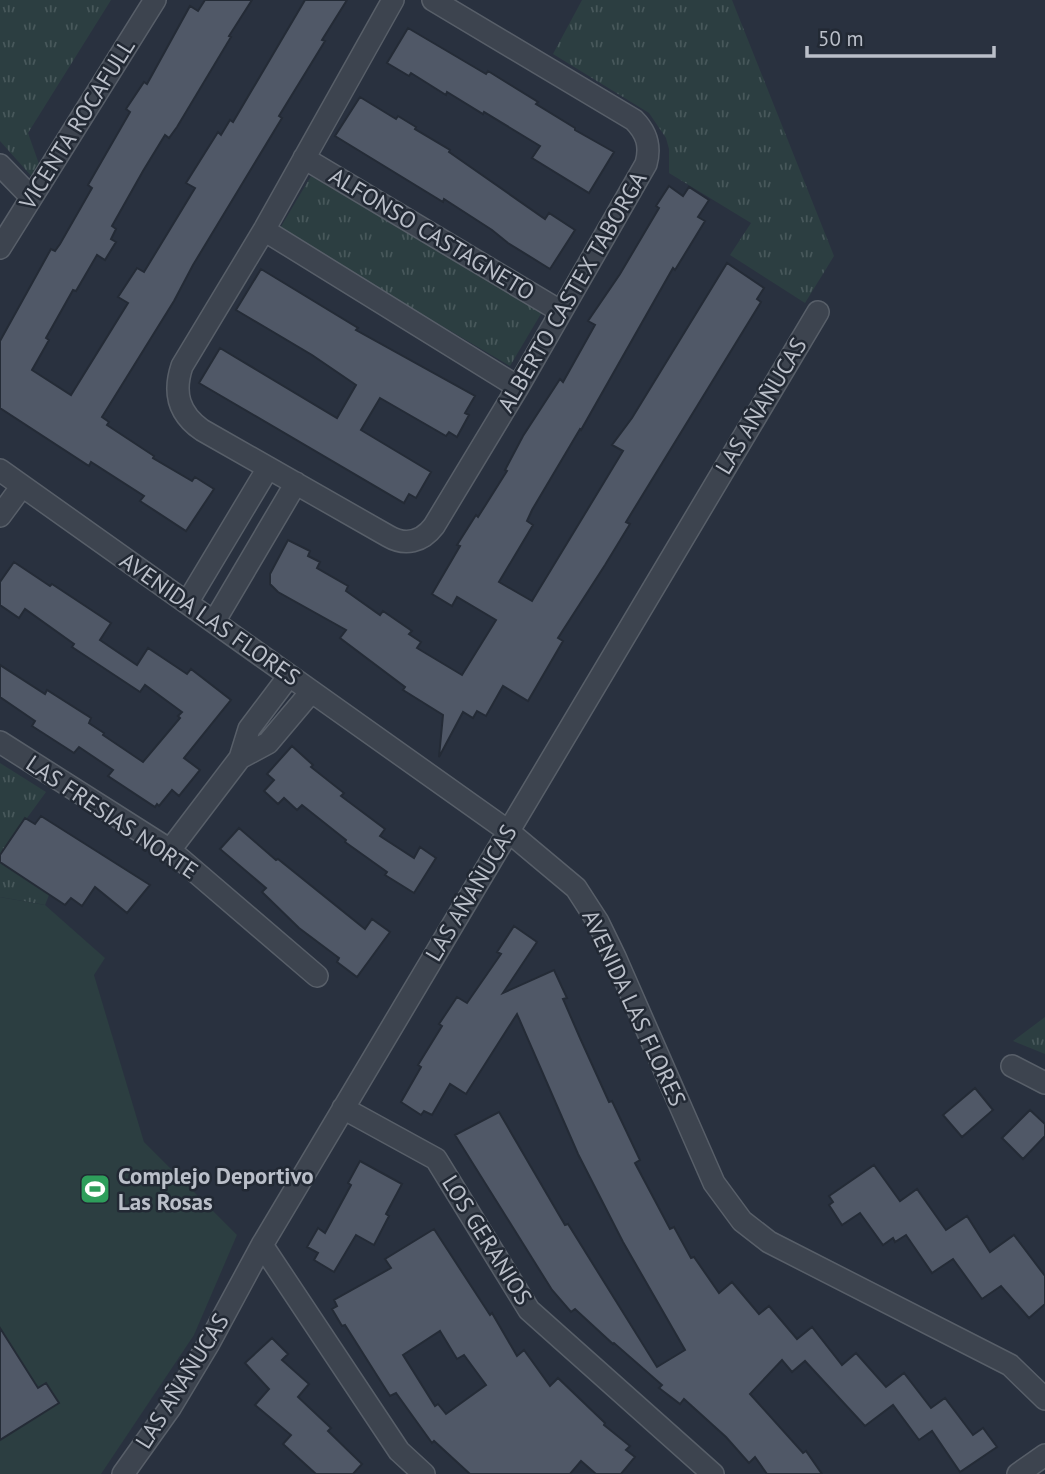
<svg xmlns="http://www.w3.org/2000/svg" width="1045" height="1474" viewBox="0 0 1045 1474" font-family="'PT Sans',sans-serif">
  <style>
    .grass { fill: url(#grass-tufts) }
    .garden { fill: #2c3e41 }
    .building { fill: #505867; stroke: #242b36; stroke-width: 2; fill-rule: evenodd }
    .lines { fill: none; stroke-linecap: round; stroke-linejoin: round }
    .street-casing { stroke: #585f69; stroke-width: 24 }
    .street { stroke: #3d444f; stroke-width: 21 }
    .labels { text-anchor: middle; stroke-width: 5; stroke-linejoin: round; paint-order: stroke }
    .street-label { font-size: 23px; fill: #babfc9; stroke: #222934 }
    .poi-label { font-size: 23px; font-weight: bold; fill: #babfc9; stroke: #222934; text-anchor: start }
  </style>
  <defs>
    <pattern id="grass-tufts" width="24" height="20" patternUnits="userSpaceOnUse" patternTransform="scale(1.75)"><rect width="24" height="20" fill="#2c3e41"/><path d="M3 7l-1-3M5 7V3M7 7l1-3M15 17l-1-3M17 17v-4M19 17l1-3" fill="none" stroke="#48585b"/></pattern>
  </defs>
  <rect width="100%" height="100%" fill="#29313f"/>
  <path class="grass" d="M0,0h111l-83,133 11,31 -6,14 -33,-37z
    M582,0h150l102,256 -29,47 -75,-48 21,-32 -82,-50v-24l-3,-11 -17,-25 -96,-59z
    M311,176l231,136 -32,54 -231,-136z
    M0,763l46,29 -46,63z
    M0,862l49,33 -4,10 -45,-8z
    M1045,1017v37l-32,-13z"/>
  <path class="garden" d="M0,897l45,8 60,53 -11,17 50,167 93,93 -43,100 -93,139h-101z"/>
  <path class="building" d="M205,0h47l-23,36 2,1 -54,90 -8,11 -4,-3 -22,36 -31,55 4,3 -5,10 5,3 -11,18 -8,-5 -21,36 -3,-1 -27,48 3,2 -17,30 39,25 57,-92 -10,-6 19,-29 7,4 51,-84 -9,-5 32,-51 3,3 9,-15 3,2 72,-122h42l-25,40 3,1 -46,75 3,2 -89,147 -19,36 -72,116 7,5 -2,3 47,31 -1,2 39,23 3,-4 19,12 -28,42 -46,-30 4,-5 -53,-34 -2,4 -89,-58v-67l51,-92 4,2 5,-7 32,-56 -4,-3 42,-73 -4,-3 18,-27 3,2 43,-78 8,5z
    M408,28l78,46 2,-3 50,31 -2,2 39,24v2l39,22 -25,41 -57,-35 8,-12 -56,-34 -1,2 -36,-22 -1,3 -35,-22 -2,3 -22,-13z
    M360,97l36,22 2,-3 18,11 -1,2 35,21 -1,2 96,67 4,-6 26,17 -25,39 -42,-26 -16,-13 -48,-31 -1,3 -108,-66z
    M669,186l14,10 6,-9 20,13 -11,17 7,4 -30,49 -2,-2 -92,162 -1,-1 -48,81 -5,11 6,4 -34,57 33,19 91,-150 -11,-6 20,-27 95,-155 37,25 -7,11 4,3 -135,220 4,2 -25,41 -47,73 5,3 -35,60 -25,-15 -17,30 -9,-5 -4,7 -10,-6 -24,45 4,-42 -40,-25 2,-3 -65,-49 6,-8 -68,-38 -8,-8v-10l18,-34 22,11 -2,5 12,6 -3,6 31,18 -2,5 34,24 3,-4 29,20 -3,3 12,8 -4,6 45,27 34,-55 -39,-23 -5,9 -20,-12 28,-48 -3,-1 19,-30 2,2 29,-46 -2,-1 18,-34 37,-57 3,3 32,-57 -7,-4 32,-47 39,-66 -3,-2z
    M261,269l97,59 -2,2 119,66 -10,17 4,2 -12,22 -8,-5 -3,4 -66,-38 -19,32 70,42 -15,26 -7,-4 -5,9 -205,-120 21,-35 117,70 19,-33 -44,-30 -76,-45z
    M14,562l36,24 2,-2 59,39 -11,17 37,25 11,-17 39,26 4,-5 40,31 -47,58 16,12 -21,26 -7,-6 -13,16 -2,-2 -2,3 -47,-31 5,-6 -34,-23 -5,6 -42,-27 3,-5 -35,-24v-32l45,29 2,-4 44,28 -2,5 15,10 -1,2 40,27 37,-44 -2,-2 4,-4 -37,-27 -5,7 -68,-45 2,-3 -49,-35 -6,9 -19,-13v-23z
    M292,746l21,19 -2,2 33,26 -3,3 44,33 -5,7 34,22 6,-11 16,11 -22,35 -29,-18 2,-3 -42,-30 1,-2 -44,-35 -5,5 -13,-12 -6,6 -14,-13 10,-11 -7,-6z
    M41,816l109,69 -23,28 -32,-26 -13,19 -11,-8 -6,7 -65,-43v-7l25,-37 10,6z
    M239,828l37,32 2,-1 87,70 7,-10 18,13 -33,45 -20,-15 2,-4 -40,-30 -37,-36 4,-4 -46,-39z
    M514,926l23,16 -34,51 51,-23 13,28 -4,1 17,39 29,64 3,-1 28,59 -5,3 35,66 4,-2 17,31 3,-1 25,36 13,-11 27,32 10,-8 28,33 15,-12 30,38 14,-12 30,34 18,-14 27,35 14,-10 28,37 10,-7 14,19 -37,25 -28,-41 -13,9 -26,-35 -28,21 -60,-65 -13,11 -10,-12 -32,34 53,59 3,-2 16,23h-55l-12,-17 -6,6 -23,-26 -42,-38 -4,5 -21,-16 3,-3 -48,-42 -1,1 -38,-35 -4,3 -19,-22 -97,-155 44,-23 66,113 3,-1 89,143 28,-17 -62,-108 -45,-88 -61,-140 -51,80 -16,-10 -18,31 -8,-4 -3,4 -20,-13 20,-35 -3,-2 24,-39 -3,-2 18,-27 10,6 34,-49 -4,-2z
    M975,1088l18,22 -31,27 -19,-22z
    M1030,1110l15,14v12l-22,23 -21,-21z
    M360,1161l42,23 -16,30 3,2 -15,29 -18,-10 -22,37 -20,-12 4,-7 -11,-6 11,-19 7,5 26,-48 -3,-2z
    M874,1165l26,36 17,-12 29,41 21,-14 23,36 24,-17 31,41v28l-16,14 -28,-32 -19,13 -29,-40 -21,14 -26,-38 -11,7 -2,-4 -10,7 -23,-32 -18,12 -13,-20 4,-3 -4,-6z
    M434,1229l56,86 2,-2 25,43 7,-6 26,36 8,-8 47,45 -1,2 26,21 -4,4 9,7 -14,17h-25l-15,-13 -11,13h-100l-36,-33 -2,2 -36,-50 -6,3 -45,-71 -3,1 -10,-17 5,-3 -3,-6 57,-32 -6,-9zM440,1331l17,28 7,-4 22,30 -40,29 -8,-10 -3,2 -32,-51z
    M0,1328l38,60 8,-5 13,20 -59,37z
    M272,1338l16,16 -6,6 27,24 -11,13 33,31 -3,3 34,33 -9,10h-37l-33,-30 8,-9 -36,-30 14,-16 -24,-26z"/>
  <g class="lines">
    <g class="street-casing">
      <path id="street" d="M393,0l-129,230 -82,136c-9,27 -3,48 20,64l186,106c17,10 34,6 46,-10l84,-139 128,-223c5,-18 1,-31 -12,-44l-201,-120
        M304,158l256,153
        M0,165l31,32
        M264,230l254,157
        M0,248l155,-248
        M0,470l508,361 68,57 22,34 17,35 99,226 28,38 27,21 241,123 35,34
        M0,516l22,-30
        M187,603l81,-135
        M214,622l82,-139
        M0,742l170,108 147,126
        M240,758l28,-15 43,-51
        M170,850l70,-92 9,-29 40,-53
        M1012,1066l33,17
        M343,1108l93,51 93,151 184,164
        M262,1245l137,206 25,23
        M123,1474l47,-66 39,-65 53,-98 556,-933
        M1018,1474l27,-19"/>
    </g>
    <use href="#street" class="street"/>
  </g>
  <defs>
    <g id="stadium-square" transform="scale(1.575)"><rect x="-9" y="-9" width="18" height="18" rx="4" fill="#2e9e5b" stroke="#222934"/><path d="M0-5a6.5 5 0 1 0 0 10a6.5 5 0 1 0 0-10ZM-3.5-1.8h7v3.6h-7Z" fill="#fff"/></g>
  </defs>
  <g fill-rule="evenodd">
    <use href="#stadium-square" x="95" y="1189"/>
  </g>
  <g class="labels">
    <g class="street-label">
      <text transform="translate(77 124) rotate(-58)" y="8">VICENTA ROCAFULL</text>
      <text transform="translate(432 234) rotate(31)" y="8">ALFONSO CASTAGNETO</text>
      <text transform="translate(572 292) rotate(-60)" y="8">ALBERTO CASTEX TABORGA</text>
      <text transform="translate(761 406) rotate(-59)" y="8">LAS AÑAÑUCAS</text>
      <text transform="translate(210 619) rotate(35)" y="8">AVENIDA LAS FLORES</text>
      <text transform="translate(112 817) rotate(34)" y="8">LAS FRESIAS NORTE</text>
      <text transform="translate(471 893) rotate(-59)" y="8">LAS AÑAÑUCAS</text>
      <text transform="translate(634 1008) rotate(65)" y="8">AVENIDA LAS FLORES</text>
      <text transform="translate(487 1240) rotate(58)" y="8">LOS GERANIOS</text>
      <text transform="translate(182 1381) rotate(-58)" y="8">LAS AÑAÑUCAS</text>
    </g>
    <g class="poi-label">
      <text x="118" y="1184">Complejo Deportivo<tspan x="118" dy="26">Las Rosas</tspan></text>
    </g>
  </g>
  <path d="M807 46v10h187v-10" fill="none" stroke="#babfc9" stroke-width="3.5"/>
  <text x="818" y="46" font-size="21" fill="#babfc9" stroke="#222934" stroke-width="5" paint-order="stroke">50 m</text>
</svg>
